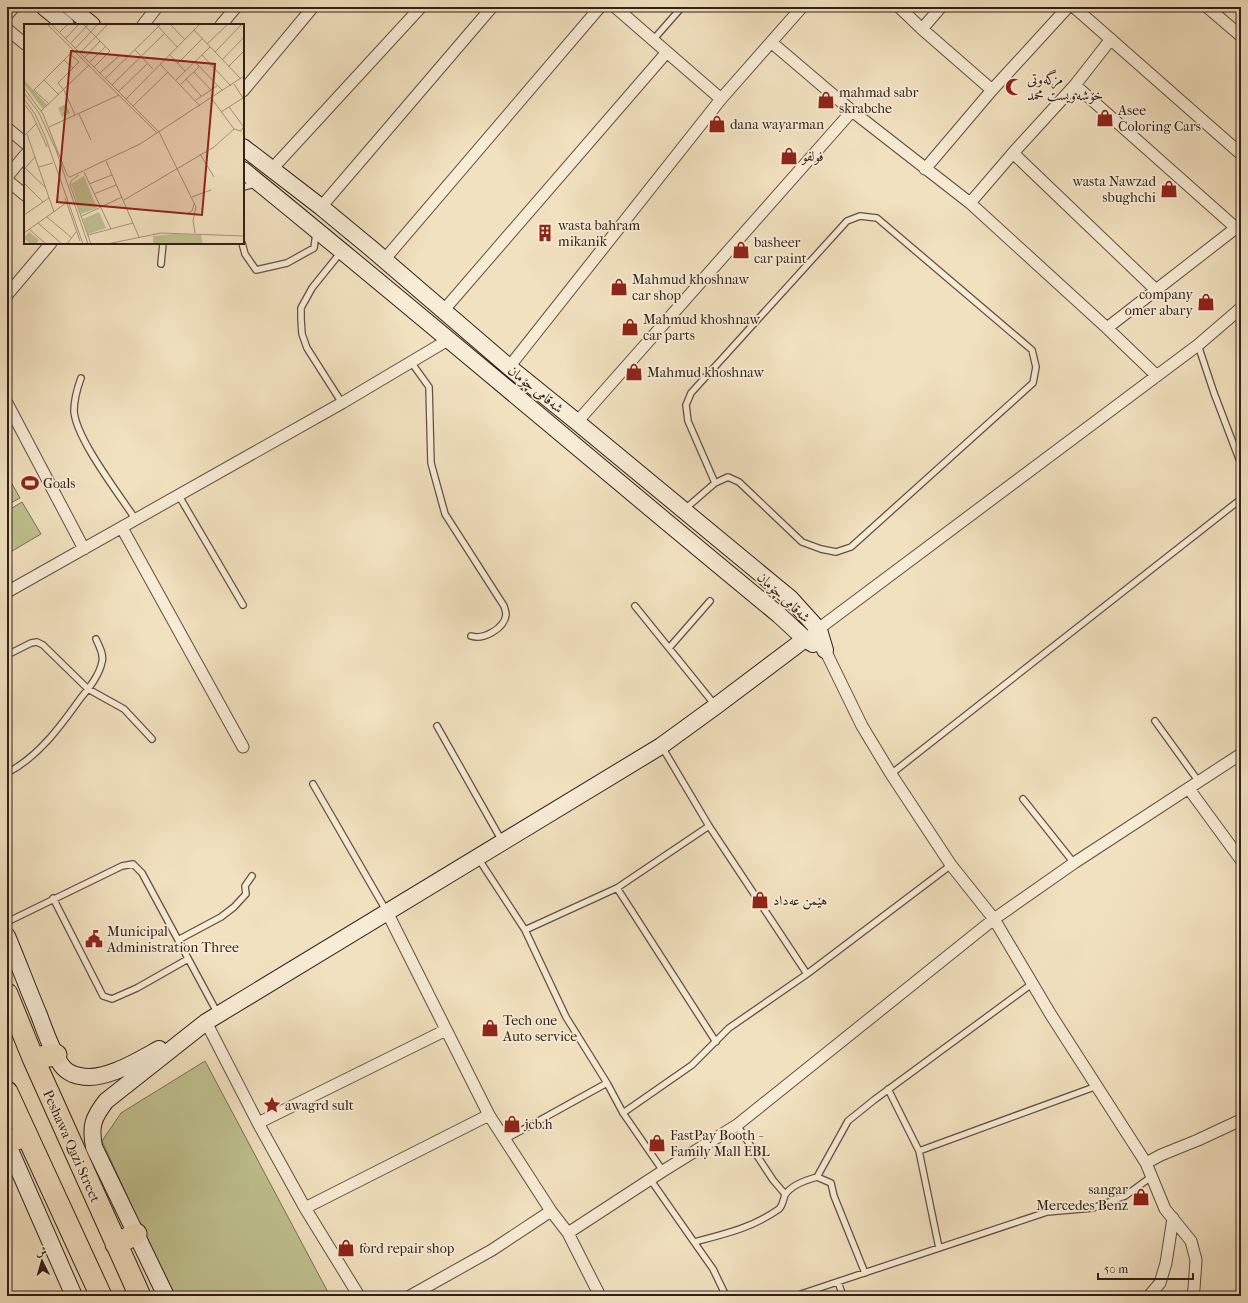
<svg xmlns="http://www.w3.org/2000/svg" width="1248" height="1303" viewBox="0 0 1248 1303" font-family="'IM FELL French Canon',Amiri,serif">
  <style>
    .green { fill: #bfc18e; stroke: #787054 }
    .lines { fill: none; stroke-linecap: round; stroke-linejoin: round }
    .lane-casing { stroke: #615043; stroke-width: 8 }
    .street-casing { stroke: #615043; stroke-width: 13 }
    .secondary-casing { stroke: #31201a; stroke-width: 18 }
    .highway-casing { stroke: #31201a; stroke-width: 23 }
    .lane { stroke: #f7ecd5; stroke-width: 5.5 }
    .street { stroke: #f7ecd5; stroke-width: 11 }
    .secondary { stroke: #f7ecd5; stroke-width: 16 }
    .highway { stroke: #f2e1bf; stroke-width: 21 }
    .labels { text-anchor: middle; stroke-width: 3.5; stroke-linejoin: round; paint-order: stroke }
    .poi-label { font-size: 14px; fill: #31201a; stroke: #f7ecd5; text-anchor: start }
    .street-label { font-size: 14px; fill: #31201a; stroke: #f7ecd5 }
    .inset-road { fill: none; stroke: #a5947d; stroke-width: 1 }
    .view { fill: #8f2418; fill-opacity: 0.15; stroke: #8f2418; stroke-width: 2 }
    .inset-edge { fill: none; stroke: #31201a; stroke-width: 2 }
  </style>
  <rect width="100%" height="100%" fill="#f2e1bf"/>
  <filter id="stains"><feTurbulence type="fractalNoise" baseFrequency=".005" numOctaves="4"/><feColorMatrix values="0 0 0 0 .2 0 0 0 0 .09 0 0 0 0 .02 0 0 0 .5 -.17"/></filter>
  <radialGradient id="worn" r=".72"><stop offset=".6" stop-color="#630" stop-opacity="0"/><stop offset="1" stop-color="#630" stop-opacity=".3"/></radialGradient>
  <path class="green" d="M7,475l13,23 -13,7z
    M22,502l19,32 -34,20v-43z
    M205,1061l125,235h-157l-71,-155 19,-28z"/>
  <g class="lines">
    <g class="lane-casing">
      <path id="lane" d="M653,40l29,-33
        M243,187l13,-3
        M242,243l3,11 11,16 31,-7 27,-15 2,-15
        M341,252l-29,36 -11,20v11l1,15 5,14 35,55
        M161,264l2,-21
        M1198,345l16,48 27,71
        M411,362l18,25 2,76 14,51 59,92c1,3 2,6 2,9 -2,14 -23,25 -35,21
        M81,378c-4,11 -7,21 -7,33 2,28 45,83 62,109
        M179,496l64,109
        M685,509l30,-26 13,-6 11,5 63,60 19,7 15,3 15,-5 182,-164 3,-16 -4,-17 -155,-132 -17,-2 -13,5 -156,172 -5,12 2,16 27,62
        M635,606l80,99
        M669,648l41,-47
        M7,655l24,-12 6,-1 6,3 45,44 36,20 28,30
        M1155,721l44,61
        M437,726l65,115
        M662,747l47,79 98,148
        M7,773c31,-16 53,-46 73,-74 9,-11 19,-23 22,-37 2,-8 -3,-16 -6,-23
        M891,774l350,-275
        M313,784l74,128
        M1023,799l51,64
        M478,858l47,72 41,87 41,66
        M617,888l99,154
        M53,898l50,98 9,3 25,-11 51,-29
        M7,922l115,-56 11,-2 9,9 76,141
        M525,930l92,-42 92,-62
        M178,940l43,-23 13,-10 12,-13 -1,-8 7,-10
        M888,1089l31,62 20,97
        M623,1113l69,-48 37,-37 78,-54 144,-109
        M737,1125l36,55 12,14
        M504,1140l103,-57 16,30 40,58
        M919,1151l178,-65
        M817,1177l31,-56 26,-21 159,-117
        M650,1179l44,63
        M838,1282l5,14
        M726,1296l-13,-27 -19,-27c31,-8 58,-14 85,-33 4,-4 4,-9 6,-14 6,-10 21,-15 32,-18l14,6 3,13 31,77
        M795,1296l252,-84 46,-4 32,-12 26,-19"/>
    </g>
    <g class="street-casing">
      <path id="street" d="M615,7l106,92
        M899,7l23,22 70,61
        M1074,7l167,147
        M1207,7l34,29
        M7,15l7,-8
        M143,25l14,-18
        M221,25l15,-18
        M7,29l18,15
        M922,29l19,-22
        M771,42l81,69 118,92 137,125 50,48
        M1075,85l161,143
        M243,91l70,-84
        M7,128l18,15
        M1013,153l143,137
        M272,169l149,-162
        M925,169l67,-79 76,-83
        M7,177l18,-22
        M7,180l18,15
        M970,203l43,-50 62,-68 36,-46
        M321,207l171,-200
        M384,260l216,-253
        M7,295l44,-52
        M443,311l224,-259
        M1107,328l134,-104
        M509,367l212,-268 81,-92
        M7,403l77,146
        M577,422l275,-311
        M122,528l121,219
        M7,592l335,-189 106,-63
        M813,633l385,-288 43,-37
        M825,650l37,76 29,48 60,91 43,54 57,96 95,148 19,46 26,32 5,19 -2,29 -2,7
        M1189,789l52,71
        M387,912l102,203 62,96 17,22 32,63
        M206,1022l52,101 47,85 54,88
        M258,1123l188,-93
        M1146,1163l15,-8 37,-15 43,-20
        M305,1208l184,-93
        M568,1233l95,-62 74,-46 257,-206 80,-56 167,-109
        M410,1296l82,-46 59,-39
        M1149,1296l11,-13 6,-20 7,-45"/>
    </g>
    <g class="secondary-casing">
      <path id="secondary" d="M44,7l22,18
        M70,7l22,18
        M243,147l78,60 52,43 136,117 68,55 214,177 28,31 6,20
        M243,170c180,146 356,297 536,445l26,24 8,5
        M7,936c11,26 21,53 32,79 6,16 12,34 21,48 4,7 12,12 20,13 24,6 59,-16 79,-27
        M7,1143l67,153
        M166,1296l-72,-149c-4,-21 -1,-29 12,-46l100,-79 455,-276 55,-40 89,-67"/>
    </g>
    <g class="highway-casing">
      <path id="highway" d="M7,994l26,64 107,238
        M33,1058l23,-3
        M7,1092l94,204
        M7,1143l19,-8
        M116,1244l20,-10"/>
    </g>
    <use href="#lane" class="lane"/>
    <use href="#street" class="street"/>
    <use href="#secondary" class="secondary"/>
    <use href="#highway" class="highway"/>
  </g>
  <defs>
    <g id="mosque-bare" transform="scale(1.38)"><path d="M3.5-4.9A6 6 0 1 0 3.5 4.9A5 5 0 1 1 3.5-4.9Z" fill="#8f2418" stroke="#f7ecd5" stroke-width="2.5" paint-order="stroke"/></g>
    <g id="shop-bare" transform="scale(1.38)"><path d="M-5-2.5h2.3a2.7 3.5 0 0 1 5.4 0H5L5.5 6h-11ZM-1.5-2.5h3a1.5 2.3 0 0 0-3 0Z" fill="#8f2418" stroke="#f7ecd5" stroke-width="2.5" paint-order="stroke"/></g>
    <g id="building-bare" transform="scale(1.38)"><path d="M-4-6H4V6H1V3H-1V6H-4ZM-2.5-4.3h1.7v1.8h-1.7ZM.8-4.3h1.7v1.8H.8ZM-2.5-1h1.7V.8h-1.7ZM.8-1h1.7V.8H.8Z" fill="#8f2418" stroke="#f7ecd5" stroke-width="2.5" paint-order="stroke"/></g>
    <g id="stadium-bare" transform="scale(1.38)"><path d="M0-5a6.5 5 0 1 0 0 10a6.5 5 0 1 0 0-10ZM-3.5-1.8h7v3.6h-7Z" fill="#8f2418" stroke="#f7ecd5" stroke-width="2.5" paint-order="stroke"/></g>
    <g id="civic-bare" transform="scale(1.38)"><path d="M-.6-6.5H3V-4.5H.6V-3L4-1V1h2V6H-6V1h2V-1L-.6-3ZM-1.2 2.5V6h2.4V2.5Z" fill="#8f2418" stroke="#f7ecd5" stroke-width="2.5" paint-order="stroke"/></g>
    <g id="sight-bare" transform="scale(1.38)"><path d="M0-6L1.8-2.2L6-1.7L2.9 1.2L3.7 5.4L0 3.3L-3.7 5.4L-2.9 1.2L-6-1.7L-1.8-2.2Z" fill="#8f2418" stroke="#f7ecd5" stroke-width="2.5" paint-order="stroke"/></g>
  </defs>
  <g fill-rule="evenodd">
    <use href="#mosque-bare" x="1014" y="87"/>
    <use href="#shop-bare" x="826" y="100"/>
    <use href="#shop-bare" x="1105" y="118"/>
    <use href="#shop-bare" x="717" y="124"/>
    <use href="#shop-bare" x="789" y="156"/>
    <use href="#shop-bare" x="1169" y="189"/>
    <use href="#building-bare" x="545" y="233"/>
    <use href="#shop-bare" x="741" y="250"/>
    <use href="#shop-bare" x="619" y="287"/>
    <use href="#shop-bare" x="1206" y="302"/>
    <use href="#shop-bare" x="630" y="327"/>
    <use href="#shop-bare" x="634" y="372"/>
    <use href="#stadium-bare" x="30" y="483"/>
    <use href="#shop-bare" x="760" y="900"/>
    <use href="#civic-bare" x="94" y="939"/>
    <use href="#shop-bare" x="490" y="1028"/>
    <use href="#sight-bare" x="272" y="1105"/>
    <use href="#shop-bare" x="512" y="1124"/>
    <use href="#shop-bare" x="657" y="1143"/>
    <use href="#shop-bare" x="1141" y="1197"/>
    <use href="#shop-bare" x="346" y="1248"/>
  </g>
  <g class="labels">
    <g class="poi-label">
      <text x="1027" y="84">مزگەوتی<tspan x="1027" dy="16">خۆشەویست محمد</tspan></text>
      <text x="839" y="97">mahmad sabr<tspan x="839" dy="16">skrabche</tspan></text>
      <text x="1118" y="115">Asee<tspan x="1118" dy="16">Coloring Cars</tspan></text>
      <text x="730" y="129">dana wayarman</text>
      <text x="802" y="161">فولفو</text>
      <text x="1156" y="186" text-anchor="end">wasta Nawzad<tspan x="1156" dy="16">sbughchi</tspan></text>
      <text x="558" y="230">wasta bahram<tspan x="558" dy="16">mikanik</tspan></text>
      <text x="754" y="247">basheer<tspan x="754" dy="16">car paint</tspan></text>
      <text x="632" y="284">Mahmud khoshnaw<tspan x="632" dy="16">car shop</tspan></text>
      <text x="1193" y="299" text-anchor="end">company<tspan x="1193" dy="16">omer abary</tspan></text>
      <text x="643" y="324">Mahmud khoshnaw<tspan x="643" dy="16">car parts</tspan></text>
      <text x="647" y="377">Mahmud khoshnaw</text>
      <text x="43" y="488">Goals</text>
      <text x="773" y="905">هێمن عەداد</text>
      <text x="107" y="936">Municipal<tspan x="107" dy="16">Administration Three</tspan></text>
      <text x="503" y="1025">Tech one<tspan x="503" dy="16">Auto service</tspan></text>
      <text x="285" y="1110">awagrd sult</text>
      <text x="525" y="1129">jcb.h</text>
      <text x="670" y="1140">FastPay Booth -<tspan x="670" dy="16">Family Mall EBL</tspan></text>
      <text x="1128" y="1194" text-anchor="end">sangar<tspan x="1128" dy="16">Mercedes Benz</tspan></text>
      <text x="359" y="1253">ford repair shop</text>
    </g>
    <g class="street-label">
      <text transform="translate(536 389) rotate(39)" y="5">شەقامی چۆمان</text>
      <text transform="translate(784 597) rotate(43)" y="5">شەقامی چۆمان</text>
      <text transform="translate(72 1146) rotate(66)" y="5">Peshawa Qazi Street</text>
    </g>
  </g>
  <g transform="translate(24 24)">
    <rect width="220" height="220" fill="#f2e1bf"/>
    <path d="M0,56l23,25 -4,4 -19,-25zM42,80l4,9 -8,4 -2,-4 6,-3 -6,2 -2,-4zM60,152l13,32 -16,6 -10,-30zM75,188l7,16 -18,6 -5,-15zM5,208l10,8 -3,4h-6l-6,-6zM151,210l26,1 2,9h-50v-8z" fill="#bfc18e"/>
    <path class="inset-road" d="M23,0l110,109M27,0l108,108 37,75 -3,14 2,12M59,0l27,27 -16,16M132,0l21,23M146,0l15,16M170,6l47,49M35,9l9,-9M41,15l14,-15M46,20l19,-20M183,20l21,-20M51,25l23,-25M111,26l18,19M191,28l27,-28M56,29l28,-29M46,30l9,8 -21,21 6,7 11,25M145,30l16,17M178,31l29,31M60,34l16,-17M199,35l21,-22M40,36l9,8M171,38l28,29M65,39l16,-16M136,40l40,42M153,40l25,-25M204,43l16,-16M170,48l17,18M76,49l19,-17M82,54l55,-54M162,55l15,17M20,56l15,15M152,56l34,-33M157,60l18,-17M210,60l9,14M88,61l52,-51M0,64l19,26 24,61 3,2 70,-33 104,-68M95,67l28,-27M0,69l15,20 17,37 32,94M0,75l11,15 10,22 38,108M102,75l74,-75M188,75l22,30M172,76l21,-14M0,80l8,10 15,33M25,80l-15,-14 40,-40M109,82l35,-34M205,83l14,19M17,87l48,-46M197,88l22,-14M55,90l12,26M25,103l70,-32M3,110l27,78M0,112l13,-13M176,130l14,23M82,137l33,76M0,143l22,21M15,143l14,-4M1,144l10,-11M60,148l27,57M55,151l-8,6 -1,4 21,59M0,159l19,19M65,160l23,-9M70,170l22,-9M168,173l19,-7M41,174l15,43M100,176l90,-53 20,-18 7,2 3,-5M163,190l5,-3 2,-7M0,191l25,-17M58,192l40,-19M23,193l25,21M14,199l24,21M5,205l17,15M0,209l42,-30M64,211l45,-12M43,220l9,-12M83,220l54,-11 83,3"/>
    <path class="view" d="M47,27l144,13 -13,151 -145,-13z"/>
    <rect width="220" height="220" class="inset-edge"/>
  </g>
  <rect width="1248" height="1303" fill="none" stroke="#f2e1bf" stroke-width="24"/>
  <rect x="8" y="8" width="1232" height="1287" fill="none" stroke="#31201a" stroke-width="2"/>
  <rect x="12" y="12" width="1224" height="1279" fill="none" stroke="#31201a"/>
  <g transform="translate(42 1261) rotate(355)" stroke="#f7ecd5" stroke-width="3" paint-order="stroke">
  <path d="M0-3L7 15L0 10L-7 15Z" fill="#31201a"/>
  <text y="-6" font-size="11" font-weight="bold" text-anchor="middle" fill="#31201a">ش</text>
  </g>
  <path d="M1098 1273v6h95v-6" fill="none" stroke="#31201a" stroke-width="2"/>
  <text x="1104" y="1273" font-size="12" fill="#31201a" stroke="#f7ecd5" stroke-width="3" paint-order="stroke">50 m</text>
  <rect width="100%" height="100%" filter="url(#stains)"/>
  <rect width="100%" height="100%" fill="url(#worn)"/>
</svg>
